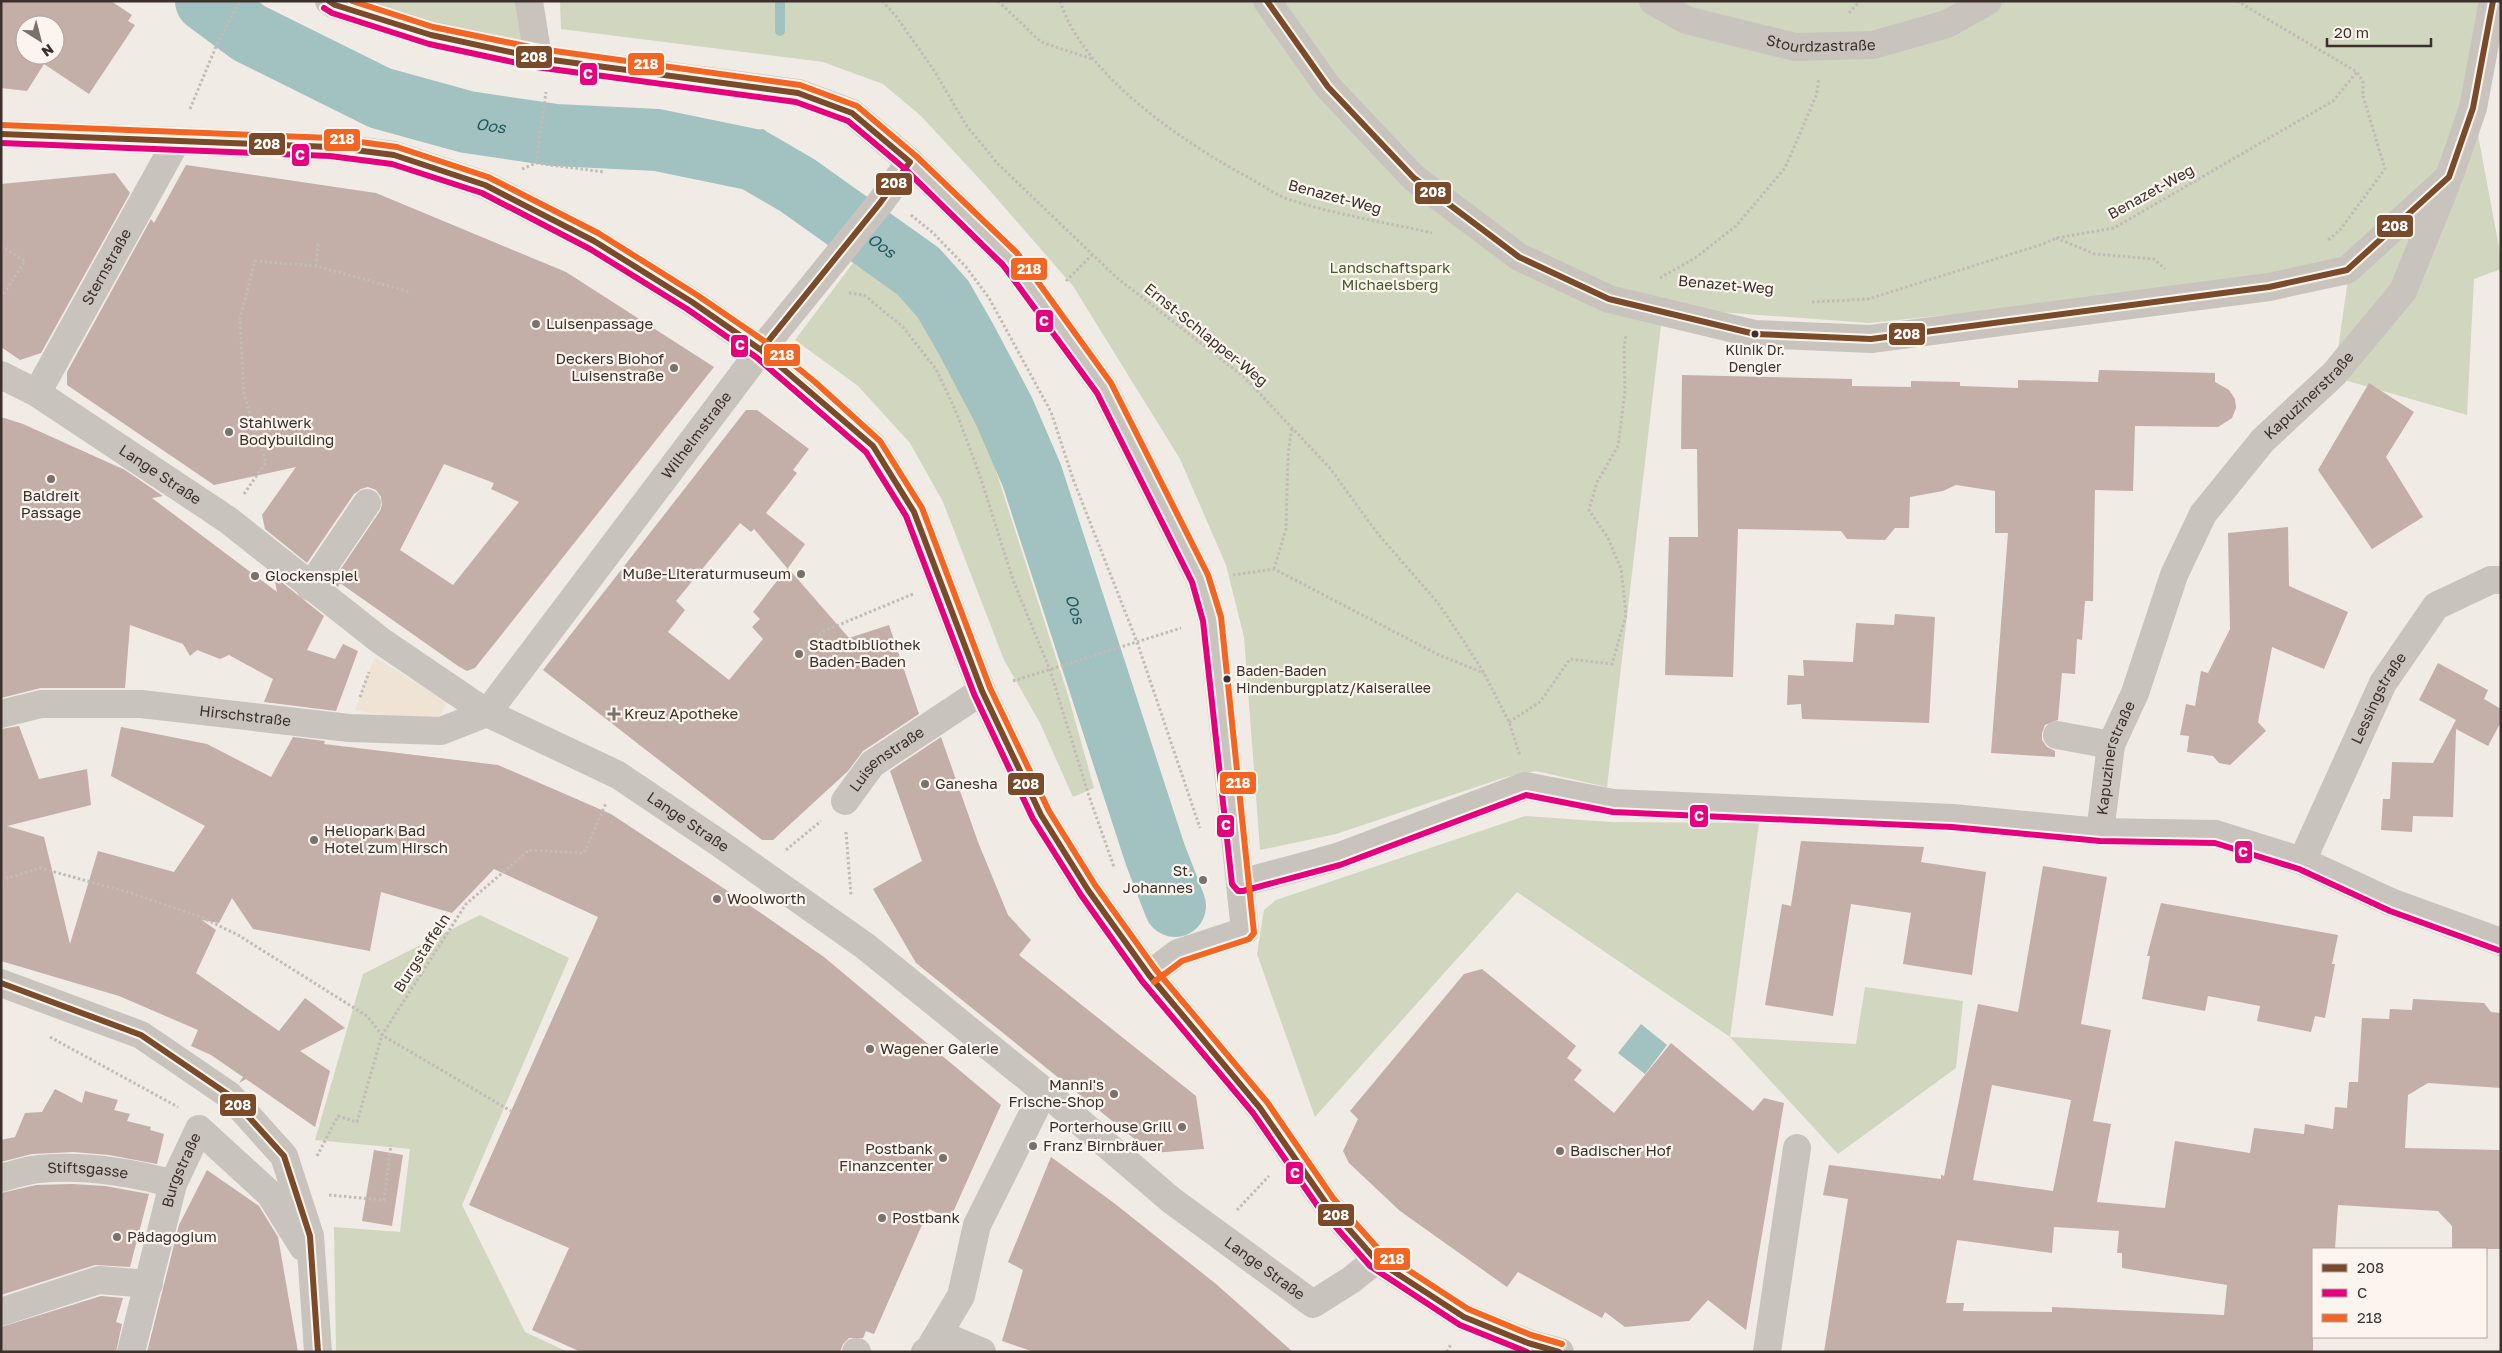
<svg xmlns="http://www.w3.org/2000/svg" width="2502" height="1353" viewBox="0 0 2502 1353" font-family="'Golos Text',sans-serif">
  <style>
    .green { fill: #d1d6bf }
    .plaza { fill: #eee3d5 }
    .water { fill: #a1c2c1 }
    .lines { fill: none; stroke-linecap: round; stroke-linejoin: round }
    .stream { stroke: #a1c2c1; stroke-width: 10 }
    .river { stroke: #a1c2c1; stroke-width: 62 }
    .building { fill: #c3afa7; fill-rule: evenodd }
    .path { stroke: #c2bbb6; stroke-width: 3; stroke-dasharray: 2.5 2.5; stroke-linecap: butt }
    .minor { stroke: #c9c3be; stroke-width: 28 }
    .bus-1-casing { stroke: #fbf5ee; stroke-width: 10 }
    .bus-2-casing { stroke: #fbf5ee; stroke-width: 10 }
    .bus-3-casing { stroke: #fbf5ee; stroke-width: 10 }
    .bus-1 { stroke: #7a4b2a; stroke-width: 6 }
    .bus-2 { stroke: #e5007d; stroke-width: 6 }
    .bus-3 { stroke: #f26522; stroke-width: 6 }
    .poi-dot { fill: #7a716c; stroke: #fbf5ee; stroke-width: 2 }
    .bus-dot { fill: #3b302b; stroke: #fbf5ee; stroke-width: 2 }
    .labels { text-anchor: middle; stroke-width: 4.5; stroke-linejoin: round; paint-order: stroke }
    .bus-label { font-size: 14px; fill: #3b302b; stroke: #fbf5ee }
    .street-label { font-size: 15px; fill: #3b302b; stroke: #fbf5ee }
    .park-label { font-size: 15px; fill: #4a5a2e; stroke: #fbf5ee }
    .poi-label { font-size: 15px; fill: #3b302b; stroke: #fbf5ee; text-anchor: start }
    .water-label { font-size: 16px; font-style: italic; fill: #1f5a5e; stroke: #fbf5ee }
    .line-badge { stroke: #fbf5ee; stroke-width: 2 }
    .badge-label { font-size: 14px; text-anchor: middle; font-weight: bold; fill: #fff }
  </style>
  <rect width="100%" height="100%" fill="#f0ebe5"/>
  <path class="green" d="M329,1h200l9,57z
    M560,1h1933l-20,107 28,150v11l-27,10 -7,136 -133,-38 15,-105 -3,-4 -84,14 -393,41 -206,-15 -56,479 -71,-16 -30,6 -170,57 -76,16 -16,-213 -18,-72 -46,-106 -107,-173 -88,-101 -64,-69 -38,-32 -60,-22 -262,-33z
    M853,263l57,36 43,69 25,47 90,280 26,93 -21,9 -33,-74 -36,-63 -61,-158 -33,-59 -52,-57 -63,-46z
    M1525,816l85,6 149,1 -29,214 126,7 9,-57 98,14 -7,67 -118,86 -108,-117 -213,-145 -202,225 -58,-163 7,-44 12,-10z
    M480,915l89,43 -107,247 63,127 43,20h-232l-2,-125 66,5 10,-83 -95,-9 48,-166z"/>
  <path class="plaza" d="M375,657l72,45 -12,23 -80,-15z"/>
  <path class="water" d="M1641,1024l26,21 -22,29 -27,-21z"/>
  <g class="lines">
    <path class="stream" d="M780,1v30
      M754,160l8,-26"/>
    <path class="river" id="s1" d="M206,1l43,32 131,65 87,24 88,13 102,5 97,20 43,25 121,86 25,28 23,40 38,72 28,65 123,378 20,52"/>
  </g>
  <path class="building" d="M1,1h110l21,14 -4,6 7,4 -46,69 -45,-30 -17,27 -26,-3zM25,25h30v30h-30z
    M186,165l190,28 190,79 148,95 -239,301 -8,3 -9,-5 -118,-83 -2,4 -6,-5 48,-71 2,-6 -1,-8 -5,-7 -8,-3 -7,2 -7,5 -47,69 -42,-34 -3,-14 34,-48 -82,18 -147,-100v-13l84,-153 3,4zM444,464l50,19 -3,6 28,13 -66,83 -53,-35z
    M115,173l15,20 -89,160 -21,7 -19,-13v-163z
    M2099,370l116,3v9l14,8 6,9 1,9 -4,10 -14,9 -83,-1 -2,65 -38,-1 -2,111h-8l-3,39 -5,-1 -2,35 -13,-1 -4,47 -13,5 -3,8v7l5,7 8,4v6l-64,-4 17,-220h-13v-42l-39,-6 -13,6 -33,6 -1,31h-14l-10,12 -38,-1 -6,-8 -103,-2 -5,148 -68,-2 4,-138h29l-1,-88h-16l1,-74 170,4v7l59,1v-6l49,1v4l58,2v-8l80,2z
    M2369,383l45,29 -28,45 37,60 -51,32 -54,-79z
    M746,410h11l52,39 -16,21 4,3 -31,40 39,31 -17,24 61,70 40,-13 30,89 -56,37 -15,20 -75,69h-11l-219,-170zM740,523l11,9 3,-3 33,39 -34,44 7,7 -8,8 11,12 -34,41 -61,-48 17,-22 -9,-9z
    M1,417l22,7 102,46 38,26 -11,2 125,94 -3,-16 50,40 -17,34 28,9 8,-15 15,7 -22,60 -72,-9 9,-23 -44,-24 -9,4 -23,-9 -7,6 -7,-12 -53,-19 -5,63h-84l-40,10z
    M2288,527l1,59 59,26 -24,57 -52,-22 -14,75 8,9 -36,34 -11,-2 -6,-7 -26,-4 2,-16 -9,-1 6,-31 9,2 6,-35 7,2 22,-44 -2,-96z
    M1895,614l40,3 -6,106 -127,-4 -1,-15 -14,1 1,-30 16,1 -1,-16 50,2 3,-39 38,2z
    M2438,663l50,27 -4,9 17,10v13l-13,24 -32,-17 -3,88 -40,-1 -1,16 -31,-2 2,-31h7l2,-37 41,1 23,-43 -37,-20z
    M19,726l20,53 48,-10 4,36 -84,21 37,11 26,107 28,-93 76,21 31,-46 -94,-50 10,-49 86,17 64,33 22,-40 32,4 -1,3 174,21 113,49 147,97 66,46 177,148 -51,114 -21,-10 -55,125 -8,-3 -3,7h-14l-6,6 -3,8h-259l-49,-22 37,-82 -100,-43 129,-288 -104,-48 -42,44 -71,-21 -11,59 -117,-22 -21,-31 -13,25 -17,-3 14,10 -20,43 83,58 26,-33 40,30 -45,23 30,20 -15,56 -69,-48 -7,4 4,-6 -32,-22 -20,-9 7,-16 -79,-34 -118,-35v-232z
    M941,737l37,105 30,73 23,25 -12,15 177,141 8,53 -52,4 -236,-190 -43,-74 49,-28 -32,-90z
    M1801,841l123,6 -3,15 65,10 -14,103 -69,-11 8,-51 -60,-9 -18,112 -68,-11 17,-101 9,2z
    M2043,866l64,11 -26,147 30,6 -18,91 18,3 -14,78 68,6 10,-67 75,12 4,-25 50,6 1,-10 28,5 2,-22 12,1 2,-26h9l4,-64 27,1 1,-10 22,1 1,-11 71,4 7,9 10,1v75l-73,-5 -20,12 -3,53 96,2v99h-49v-23l-14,-15 -100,-6 -3,44h-22v103h-489l24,-153 -25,-4 6,-30 112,14v-4l3,1 34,-172 40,8zM1992,1085l79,15 -18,91 -80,-11zM2054,1227l65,4 -2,22h5v15l105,17 -3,30 -172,-8v5l-89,-1 1,-8h-18l11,-63 95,13z
    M2161,903l177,32 -6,29h3l-10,54 -10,-2 -4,16 -54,-11 3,-15 -52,-10 -3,15 -63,-12 8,-43h-3z
    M1482,969l94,77 -9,12 15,12 -8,10 40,33 57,-70 82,68 11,-13 20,5 -38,227 -38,-30 -19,21 -64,6 -20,-15 -3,6 -84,-46 -11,15 -107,-76 -51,-48 -6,-12 15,-32 -8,-8 114,-137z
    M55,1089l27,14 3,-12 33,9 -4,10 16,4 -3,7 24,6 -1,3 14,4 -7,30 -48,-9 -36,-3 -41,2 -31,8v-22l14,-3 10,-24 17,-1z
    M374,1150l29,5 -11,71 -30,-5z
    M1051,1157l63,46 102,81 77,68h-259l-32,-11 21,-71 -15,-8z
    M207,1170l52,36 19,31 20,115h-151l32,-127z
    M72,1184l33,2 44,8 -19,73 -35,-2 -94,30v-102l35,-8z
    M101,1296l22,2 -7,24 6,2 -6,28h-115v-25z"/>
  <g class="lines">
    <path class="path" d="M882,1l14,15 39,56 31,53 32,39 118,113 128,100 85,90 49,67 60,69 27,40 19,30 25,49 11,34
      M998,1l43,41 51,17
      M1060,1c24,75 124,142 191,178 13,7 26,17 40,21 45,15 95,22 141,33
      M2237,1l120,71 6,10v14l22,73 -45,61 -12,10
      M1849,13l11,-12
      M190,109l27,-65 23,-43
      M536,163l10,-71
      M522,169l14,-6 68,9
      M911,215l21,17 34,35 23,31 62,114 22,67 64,163 63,186
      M2056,238l39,16 59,5 11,10
      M1,246l24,15 -24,37
      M316,266l2,-23
      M1660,278l35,-20 41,-32 49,-58 31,-72 3,-17
      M1066,281l26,-26
      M849,293l15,2 38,31 34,43 21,45 23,62 33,104 37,90 39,126 25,71
      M1812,302l56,-3 175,-55 13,-6 58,-10 219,-127 24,-29
      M244,494l22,-32 -22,-67 -4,-77 15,-57 61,5 94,26
      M1274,569l12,-40 2,-74 4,-28
      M1233,575l41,-6 165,86 45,18
      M808,645l16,-14 89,-37
      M1013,681l168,-53
      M360,697l9,-25
      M1509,722l31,-20 30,-43 42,5 14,-49 -5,-46 -13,-31 -19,-28 8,-28 21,-36 7,-55 -1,-43 2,-13
      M846,832l5,63
      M786,850l35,-29
      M1,880l39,-12 91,25 72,25 35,17 129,81 15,19 129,76
      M50,1037l128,70
      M317,1156l21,-40 19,6 25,-87 84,-131 63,-54 55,3 22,-50
      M329,1195l55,5 7,-55
      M1237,1210l32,-34
      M1447,1352l4,-8"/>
    <g class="minor">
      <path d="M329,1l6,4 96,30 107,23 260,35 54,20 58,49 100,97 94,129 96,191 12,40 33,312 -67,22 -29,22"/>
      <path d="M529,1l9,57"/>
      <path d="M1267,1l61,86 86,91 105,79 90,42 146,35 116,5 398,-52 78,-17 102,-93 24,-69 20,-107"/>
      <path id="s2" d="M1653,1l33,19 109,27 78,-2 74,-21 41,-23"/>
      <path d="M1,134l330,13 63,8 91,30 109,56 98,61 69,48 48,39 64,57 41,66 68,179 59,124 47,75 61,85 111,133 66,95 50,57 88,57 64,26 32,9"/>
      <path id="s3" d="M1,375l36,18 191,127 153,121 106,72 131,62 101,68 146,103 179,145 127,109 142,104 38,-24 25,-20"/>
      <path id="s4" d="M37,393l139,-251"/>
      <path d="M310,587l57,-84"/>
      <path id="s5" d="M1,714l40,-10h100l208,24 92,3 46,-18 274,-363 119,-147 30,-41"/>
      <path d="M2057,735l54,10"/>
      <path id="s6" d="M845,801l27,-37 110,-73"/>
      <path id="s7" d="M2100,832l11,-87 24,-52 39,-118 29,-61 60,-74 71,-66 69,-83 43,-106"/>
      <path id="s8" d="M2302,861l81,-178 53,-77 55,-26h10"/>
      <path d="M1241,883l96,-26 188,-71 88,17 340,15 147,14 116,2 86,27 91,42 108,39"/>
      <path d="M1,983l140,52 88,60 55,61 26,80 8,116"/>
      <path id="s9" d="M1,1178c12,-3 25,-8 38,-9 45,-4 91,3 134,15"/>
      <path d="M1,1312l98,-32 50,4"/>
      <path d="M939,1334l43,18"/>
      <path id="s10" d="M131,1352l42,-168 26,-55 71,65 33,53"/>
      <path d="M856,1352h1"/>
      <path d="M925,1352l3,-1 33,-55 16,-71 67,-134"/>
      <path d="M1767,1352l30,-204"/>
    </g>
    <g class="bus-1-casing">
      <path id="bus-1" d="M329,1l6,4 96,30 107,23 260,35 54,20 58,49 -30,41 -119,147
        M1267,1l61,86 86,91 105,79 90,42 146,35 116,5 398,-52 78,-17 102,-93 24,-69 20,-107
        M1,134l330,13 63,8 91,30 109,56 98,61 69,48 112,96 41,66 68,179 59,124 47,75 61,85 111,133 66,95 50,57 88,57 64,26 31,9
        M1,983l140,52 88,60 55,61 26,80 8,116"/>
    </g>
    <g class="bus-2-casing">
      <path id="bus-2" d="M324,8l8,5 97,31 107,23 260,35 52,19 56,47 99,97 94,128 95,189 11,39 29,263 6,7h5l97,-26 186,-70 87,17 339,15 148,14 115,2 84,26 91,42 108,39
        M1,143l329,13 62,8 90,29 108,56 97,60 69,48 110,95 40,64 68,178 59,125 48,76 61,86 111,132 66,95 51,58 90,59 67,27"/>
    </g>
    <g class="bus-3-casing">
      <path id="bus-3" d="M352,1l81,26 107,22 260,36 57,21 59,50 101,97 94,130 97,192 13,42 33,316 -5,6 -67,22 -28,21
        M1,125l330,13 66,9 91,30 110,56 99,62 70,48 48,39 65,59 42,67 68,180 59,123 46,74 61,85 111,132 66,96 49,55 86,56 63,26 31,9"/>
    </g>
    <use href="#bus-1" class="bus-1"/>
    <use href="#bus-2" class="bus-2"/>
    <use href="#bus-3" class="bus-3"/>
  </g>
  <g class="poi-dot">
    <circle cx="536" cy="324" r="5"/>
    <circle cx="674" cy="368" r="5"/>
    <circle cx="229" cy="432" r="5"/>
    <circle cx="51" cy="479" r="5"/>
    <circle cx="801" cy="574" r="5"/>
    <circle cx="255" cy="576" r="5"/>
    <circle cx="799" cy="654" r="5"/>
    <path d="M611.5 706.5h5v5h5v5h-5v5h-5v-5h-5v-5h5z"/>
    <circle cx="925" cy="784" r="5"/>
    <circle cx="314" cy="840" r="5"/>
    <circle cx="1203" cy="880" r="5"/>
    <circle cx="717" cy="899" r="5"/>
    <circle cx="870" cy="1049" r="5"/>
    <circle cx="1114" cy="1094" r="5"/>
    <circle cx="1182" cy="1127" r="5"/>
    <circle cx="1033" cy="1146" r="5"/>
    <circle cx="1560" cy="1151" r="5"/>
    <circle cx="943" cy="1158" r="5"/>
    <circle cx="882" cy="1218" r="5"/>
    <circle cx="117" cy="1237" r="5"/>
  </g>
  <g class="bus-dot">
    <circle cx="1755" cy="334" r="4.5"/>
    <circle cx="1227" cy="679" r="4.5"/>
  </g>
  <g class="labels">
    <g class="bus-label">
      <text x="1755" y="355">Klinik Dr.<tspan x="1755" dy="17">Dengler</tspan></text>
      <text x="1236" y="676" text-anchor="start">Baden-Baden<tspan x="1236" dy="17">Hindenburgplatz/Kaiserallee</tspan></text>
    </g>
    <g class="street-label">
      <text dy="5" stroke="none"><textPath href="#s2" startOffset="176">Stourdzastraße</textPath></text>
      <text transform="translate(2151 192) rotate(-29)" y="5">Benazet-Weg</text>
      <text transform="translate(1335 197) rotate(15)" y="5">Benazet-Weg</text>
      <text dy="5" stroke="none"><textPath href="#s4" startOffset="144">Sternstraße</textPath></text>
      <text transform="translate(1726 285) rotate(5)" y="5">Benazet-Weg</text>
      <text transform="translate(1206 335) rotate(39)" y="5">Ernst-Schlapper-Weg</text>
      <text dy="5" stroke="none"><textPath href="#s7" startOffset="496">Kapuzinerstraße</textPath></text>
      <text dy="5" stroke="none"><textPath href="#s5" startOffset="840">Wilhelmstraße</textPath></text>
      <text dy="5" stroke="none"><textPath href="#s3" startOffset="188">Lange Straße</textPath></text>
      <text dy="5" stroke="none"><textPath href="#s8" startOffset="180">Lessingstraße</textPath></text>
      <text dy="5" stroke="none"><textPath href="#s5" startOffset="246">Hirschstraße</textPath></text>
      <text dy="5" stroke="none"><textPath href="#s7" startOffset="76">Kapuzinerstraße</textPath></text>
      <text dy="5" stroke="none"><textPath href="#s6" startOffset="60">Luisenstraße</textPath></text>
      <text dy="5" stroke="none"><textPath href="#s3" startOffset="822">Lange Straße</textPath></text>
      <text transform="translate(422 953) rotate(-57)" y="5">Burgstaffeln</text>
      <text dy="5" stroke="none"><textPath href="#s9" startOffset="88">Stiftsgasse</textPath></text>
      <text dy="5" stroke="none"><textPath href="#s10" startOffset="189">Burgstraße</textPath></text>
      <text dy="5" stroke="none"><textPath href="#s3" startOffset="1552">Lange Straße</textPath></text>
    </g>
    <g class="park-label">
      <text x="1390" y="273">Landschaftspark<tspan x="1390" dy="17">Michaelsberg</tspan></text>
    </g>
    <g class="poi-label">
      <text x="546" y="329">Luisenpassage</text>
      <text x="664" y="364" text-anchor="end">Deckers Biohof<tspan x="664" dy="17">Luisenstraße</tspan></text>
      <text x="239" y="428">Stahlwerk<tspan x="239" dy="17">Bodybuilding</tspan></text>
      <text x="51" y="501" text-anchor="middle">Baldreit<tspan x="51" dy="17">Passage</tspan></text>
      <text x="791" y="579" text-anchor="end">Muße-Literaturmuseum</text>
      <text x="265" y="581">Glockenspiel</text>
      <text x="809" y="650">Stadtbibliothek<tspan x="809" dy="17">Baden-Baden</tspan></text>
      <text x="624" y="719">Kreuz Apotheke</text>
      <text x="935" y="789">Ganesha</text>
      <text x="324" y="836">Heliopark Bad<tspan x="324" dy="17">Hotel zum Hirsch</tspan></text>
      <text x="1193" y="876" text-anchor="end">St.<tspan x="1193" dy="17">Johannes</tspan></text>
      <text x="727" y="904">Woolworth</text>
      <text x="880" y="1054">Wagener Galerie</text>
      <text x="1104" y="1090" text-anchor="end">Manni's<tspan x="1104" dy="17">Frische-Shop</tspan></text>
      <text x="1172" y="1132" text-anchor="end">Porterhouse Grill</text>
      <text x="1043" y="1151">Franz Birnbräuer</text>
      <text x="933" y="1154" text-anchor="end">Postbank<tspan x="933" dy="17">Finanzcenter</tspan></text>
      <text x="1570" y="1156">Badischer Hof</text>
      <text x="892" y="1223">Postbank</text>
      <text x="127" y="1242">Pädagogium</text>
    </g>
    <g class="water-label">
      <text dy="6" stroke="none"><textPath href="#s1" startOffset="314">Oos</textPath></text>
      <text dy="6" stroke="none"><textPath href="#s1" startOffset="734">Oos</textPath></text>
      <text dy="6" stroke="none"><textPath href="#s1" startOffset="1154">Oos</textPath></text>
    </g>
  </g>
  <g class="line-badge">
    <rect x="515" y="45" width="38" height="24" rx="5" fill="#7a4b2a"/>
    <rect x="627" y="52" width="38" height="24" rx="5" fill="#f26522"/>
    <rect x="579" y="62" width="19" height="24" rx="5" fill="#e5007d"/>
    <rect x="323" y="128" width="38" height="24" rx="5" fill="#f26522"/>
    <rect x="248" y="132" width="38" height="24" rx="5" fill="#7a4b2a"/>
    <rect x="291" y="143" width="19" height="24" rx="5" fill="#e5007d"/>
    <rect x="875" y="172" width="38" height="24" rx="5" fill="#7a4b2a"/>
    <rect x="1414" y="181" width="38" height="24" rx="5" fill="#7a4b2a"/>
    <rect x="2376" y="214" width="38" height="24" rx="5" fill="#7a4b2a"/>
    <rect x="1010" y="257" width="38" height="24" rx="5" fill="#f26522"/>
    <rect x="1035" y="309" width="19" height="24" rx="5" fill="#e5007d"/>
    <rect x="1888" y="322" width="38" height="24" rx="5" fill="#7a4b2a"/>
    <rect x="730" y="334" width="19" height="24" rx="5" fill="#e5007d"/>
    <rect x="763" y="343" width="38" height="24" rx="5" fill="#f26522"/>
    <rect x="1219" y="771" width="38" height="24" rx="5" fill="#f26522"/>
    <rect x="1007" y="772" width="38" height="24" rx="5" fill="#7a4b2a"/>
    <rect x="1689" y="804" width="20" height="24" rx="5" fill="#e5007d"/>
    <rect x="1216" y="814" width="19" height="24" rx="5" fill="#e5007d"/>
    <rect x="2234" y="840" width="19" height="24" rx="5" fill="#e5007d"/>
    <rect x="219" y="1093" width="38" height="24" rx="5" fill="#7a4b2a"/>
    <rect x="1285" y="1161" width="19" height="24" rx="5" fill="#e5007d"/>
    <rect x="1317" y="1203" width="38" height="24" rx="5" fill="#7a4b2a"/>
    <rect x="1373" y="1247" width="38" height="24" rx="5" fill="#f26522"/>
  </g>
  <g class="badge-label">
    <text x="534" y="62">208</text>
    <text x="646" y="69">218</text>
    <text x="588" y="79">C</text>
    <text x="342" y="144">218</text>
    <text x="267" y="149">208</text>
    <text x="300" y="160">C</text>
    <text x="894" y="188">208</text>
    <text x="1433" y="197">208</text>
    <text x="2395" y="231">208</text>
    <text x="1029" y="274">218</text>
    <text x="1044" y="326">C</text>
    <text x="1907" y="339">208</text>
    <text x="740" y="350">C</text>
    <text x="782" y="360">218</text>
    <text x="1238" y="788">218</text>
    <text x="1026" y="789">208</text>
    <text x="1699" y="821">C</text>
    <text x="1226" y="830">C</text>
    <text x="2243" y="857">C</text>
    <text x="238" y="1110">208</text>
    <text x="1295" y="1178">C</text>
    <text x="1336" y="1220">208</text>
    <text x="1392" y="1264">218</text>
  </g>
  <rect width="2502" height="1353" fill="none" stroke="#3b302b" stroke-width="5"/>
  <rect x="2312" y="1248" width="175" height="90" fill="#fbf5ee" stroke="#aea6a0"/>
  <rect x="2322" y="1264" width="25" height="8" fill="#7a4b2a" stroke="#aea6a0"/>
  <text x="2357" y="1273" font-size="15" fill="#3b302b">208</text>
  <rect x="2322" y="1289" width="25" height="8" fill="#e5007d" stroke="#aea6a0"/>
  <text x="2357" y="1298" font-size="15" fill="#3b302b">C</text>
  <rect x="2322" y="1314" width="25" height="8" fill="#f26522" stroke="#aea6a0"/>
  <text x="2357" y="1323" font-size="15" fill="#3b302b">218</text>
  <g transform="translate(40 40) rotate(144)"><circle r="24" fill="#fbf5ee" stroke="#aea6a0"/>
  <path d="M0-4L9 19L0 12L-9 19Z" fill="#7a716c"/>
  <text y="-8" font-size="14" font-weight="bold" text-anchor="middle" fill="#3b302b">N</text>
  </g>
  <path d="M2327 38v8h104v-8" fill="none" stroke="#3b302b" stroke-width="2.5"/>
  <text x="2334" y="38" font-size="15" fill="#3b302b" stroke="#fbf5ee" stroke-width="4" paint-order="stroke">20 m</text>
</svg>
